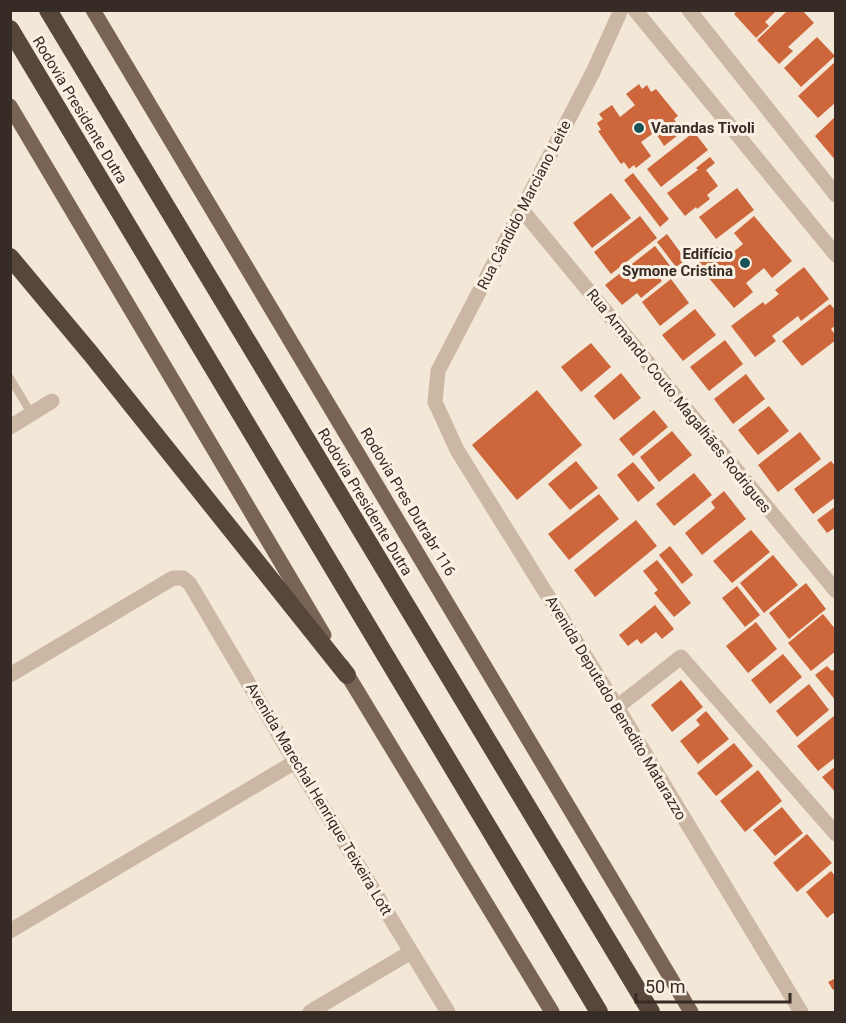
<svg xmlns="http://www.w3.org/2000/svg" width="846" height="1023" viewBox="0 0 846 1023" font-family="Roboto,sans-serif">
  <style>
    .building { fill: #cd663b }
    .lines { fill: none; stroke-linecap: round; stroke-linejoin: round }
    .service { stroke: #cbb7a3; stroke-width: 8 }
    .minor { stroke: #cbb7a3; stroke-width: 15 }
    .primary { stroke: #796355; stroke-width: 15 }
    .motorway { stroke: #57463c; stroke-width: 18 }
    .poi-dot { fill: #195259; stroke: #faf1e4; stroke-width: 2 }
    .labels { text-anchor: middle; stroke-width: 6; stroke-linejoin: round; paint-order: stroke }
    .street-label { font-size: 15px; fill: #362b25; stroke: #faf1e4 }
    .poi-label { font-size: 15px; font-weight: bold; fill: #362b25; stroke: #faf1e4; text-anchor: start }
  </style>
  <rect width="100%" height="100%" fill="#f3e7d7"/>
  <path class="building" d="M738,10h39l-12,12 4,4 -13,12 -22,-24z
    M788,10h14l12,13 -26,24 5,4 -14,13 -22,-24z
    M817,37l18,19 -34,31 -17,-19z
    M836,61v41l-18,16 -20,-22z
    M639,84l3,5 5,-4 4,7 5,-3 22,27 -4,3 5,8 -4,4 3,4 -14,11 -9,-14 -14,10 10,14 -15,12 -2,-3 -5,4 -5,-7 -3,2 -23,-33 3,-1 -4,-7 6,-4 -4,-5 13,-9 8,12 15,-12 -9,-11z
    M836,116v45l-21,-25z
    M694,132l14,18 -47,37 -14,-18z
    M710,157l5,6 -9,7 12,16 -11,9 3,4 -13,10 -1,-2 -11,9 -18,-23 31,-23 -2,-2z
    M633,173l36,46 -9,8 -36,-47z
    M737,188l17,22 -38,29 -17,-22z
    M611,193l20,25 -39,30 -19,-25z
    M640,216l17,22 -46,36 -17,-22z
    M754,216l38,45 -20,17 -8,-10 -18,15 7,9 -19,16 -37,-44 20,-17 9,11 17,-14 -9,-11z
    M667,234l19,26 -10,7 -19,-25z
    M655,246l16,21 -13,9 4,5 -21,17 -4,-5 -15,12 -17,-20z
    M804,267l25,32 -28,22 -3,-5 -26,20 4,5 -21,16 -24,-31 32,-24 2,3 14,-11 -4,-4z
    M671,279l18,24 -29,23 -18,-24z
    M830,304l6,7v14l-5,4 5,7v4l-34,26 -20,-25z
    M695,309l21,26 -33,26 -21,-26z
    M725,340l18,24 -34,27 -19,-24z
    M591,343l20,24 -30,25 -20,-25z
    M621,373l20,25 -27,22 -20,-24z
    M746,374l19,25 -32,25 -19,-25z
    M537,390l45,55 -65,55 -45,-55z
    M769,406l20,25 -31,24 -20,-25z
    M654,410l14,17 -35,29 -14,-17z
    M672,431l20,24 -33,27 -19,-25z
    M800,432l21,27 -43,33 -20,-27z
    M576,461l22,27 -28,22 -22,-26z
    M831,461l5,6v30l-23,17 -19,-25z
    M633,462l22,26 -17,14 -21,-27z
    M694,473l18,22 -38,31 -18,-22z
    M724,491l22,28 -44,36 -17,-22 30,-25 -4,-6z
    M599,494l20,25 -50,41 -21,-26z
    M836,506v21l-9,6 -10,-13z
    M636,520l21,26 -62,51 -21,-27z
    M751,530l19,22 -38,31 -19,-22z
    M670,546l23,29 -11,9 -23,-29z
    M773,555l25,30 -34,28 -24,-30z
    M657,560l34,43 -17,14 -20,-24 4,-3 -15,-19z
    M806,583l20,26 -37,30 -20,-26z
    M737,586l23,29 -15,12 -23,-29z
    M655,605l19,24 -12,10 -6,-7 -15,12 -4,-5 -9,7 -9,-11z
    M823,614l13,16v21l-25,20 -23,-28z
    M756,622l21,27 -29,24 -22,-27z
    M783,654l19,23 -32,27 -19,-24z
    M827,666l5,5 4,-3v33l-21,-26z
    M681,680l22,27 -31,25 -21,-27z
    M809,684l20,26 -32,27 -21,-26z
    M706,711l23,28 -31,25 -18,-23 20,-16 -4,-5z
    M834,716l2,2v39l-18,14 -21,-25z
    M734,743l19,23 -37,30 -19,-23z
    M836,766v27l-14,-16z
    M758,770l24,31 -37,31 -25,-31z
    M782,807l21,26 -28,23 -22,-26z
    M807,834l25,29 -35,29 -24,-29z
    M831,871l5,6v34l-9,7 -21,-26z
    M836,978v11l-3,1 -5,-8z"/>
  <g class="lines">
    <path class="service" d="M10,378l21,35"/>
    <path class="minor" d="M621,10l-28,62 -155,299 -3,31 22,48 160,257 184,305
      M635,10l201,245
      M689,10l147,185
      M522,210l314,381
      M10,427l42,-26
      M10,675l163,-97h10l7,6 105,178 153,250
      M617,707l64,-50 155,177
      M10,931l285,-169
      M310,1012l101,-60"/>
    <path class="primary" d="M93,10l598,1002
      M10,106l314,529
      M342,666l210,346"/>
    <path class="motorway" d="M48,10l603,1002
      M10,29l589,983
      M10,257l81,97 256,321"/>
  </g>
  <g class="poi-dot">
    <circle cx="639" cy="128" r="6"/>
    <circle cx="745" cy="263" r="6"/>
  </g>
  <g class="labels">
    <g class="street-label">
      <text transform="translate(80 110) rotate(59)" y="5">Rodovia Presidente Dutra</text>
      <text transform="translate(524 205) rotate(-63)" y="5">Rua Cândido Marciano Leite</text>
      <text transform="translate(679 401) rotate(51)" y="5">Rua Armando Couto Magalhães Rodrigues</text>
      <text transform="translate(365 502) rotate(59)" y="5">Rodovia Presidente Dutra</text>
      <text transform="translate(408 502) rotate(59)" y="5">Rodovia Pres Dutrabr 116</text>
      <text transform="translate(616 708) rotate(59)" y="5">Avenida Deputado Benedito Matarazzo</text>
      <text transform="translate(319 799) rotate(59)" y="5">Avenida Marechal Henrique Teixeira Lott</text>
    </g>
    <g class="poi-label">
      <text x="651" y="133">Varandas Tivoli</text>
      <text x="733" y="259" text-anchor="end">Edifício<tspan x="733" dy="17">Symone Cristina</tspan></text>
    </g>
  </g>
  <rect width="846" height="1023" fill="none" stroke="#362b25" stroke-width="24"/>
  <path d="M636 993v9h154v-9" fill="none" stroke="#362b25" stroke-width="3"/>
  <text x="645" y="993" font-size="18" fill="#362b25" stroke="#faf1e4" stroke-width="4.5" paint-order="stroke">50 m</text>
</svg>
